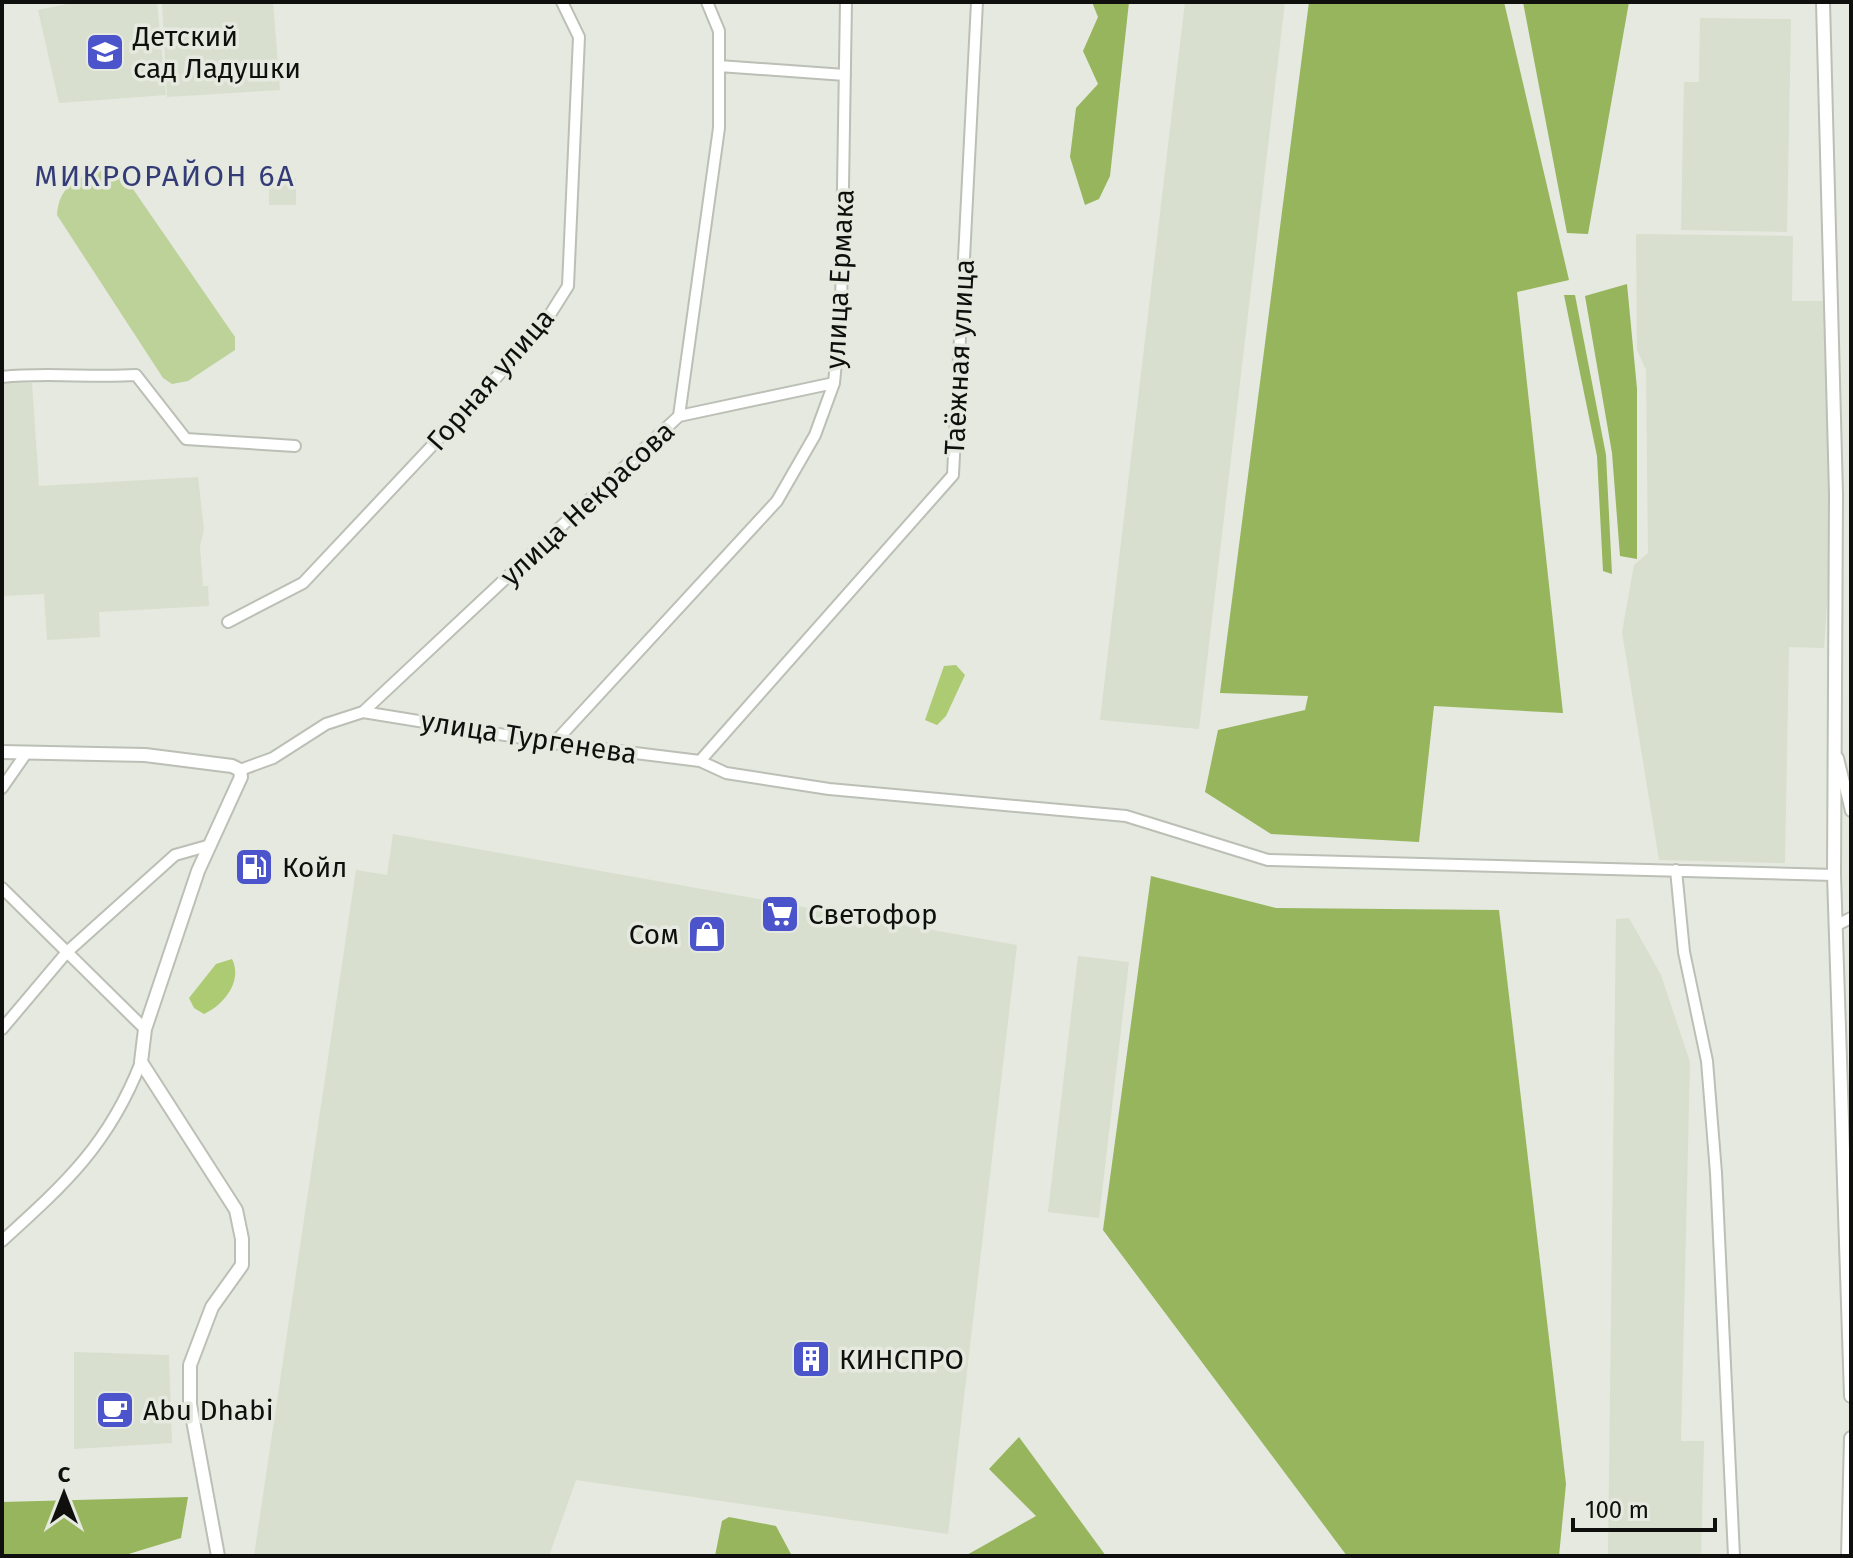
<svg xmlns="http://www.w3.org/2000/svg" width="1853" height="1558" viewBox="0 0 1853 1558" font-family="'Fira Sans',sans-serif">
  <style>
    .built { fill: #d8dfce }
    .green { fill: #bdd299 }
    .forest { fill: #96b55c }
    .water { fill: #accb72 }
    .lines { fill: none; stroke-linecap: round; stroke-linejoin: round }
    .minor-casing { stroke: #bbbfb5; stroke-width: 14 }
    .major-casing { stroke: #bbbfb5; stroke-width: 16 }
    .minor { stroke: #fff; stroke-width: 10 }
    .major { stroke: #fff; stroke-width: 12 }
    .labels { text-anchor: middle; stroke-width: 7; stroke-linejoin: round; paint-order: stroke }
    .poi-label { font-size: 28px; fill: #0f100d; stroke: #e5e9df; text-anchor: start }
    .street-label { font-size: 28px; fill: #0f100d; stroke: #e5e9df }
    .neighbourhood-label { font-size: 30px; letter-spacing: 2px; fill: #343c77; stroke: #e5e9df }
  </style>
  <rect width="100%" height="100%" fill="#e5e9df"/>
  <path class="built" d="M77,2h80l9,93 -107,8 -21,-93z
    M162,2h111l7,88 -113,7z
    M1185,2h100l-86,727 -99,-9z
    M1700,18l91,1 -4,213 -106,-2 3,-148h15z
    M269,178h27v27h-27z
    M1636,234l157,2 -1,65h34l4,259 -6,88 -35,-1 -4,216 -126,-3 -37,-228 12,-67 14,-12 -2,-183 -9,-20z
    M2,382l30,1 7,103 159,-9 6,53 -4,16 3,40h5l1,20 -110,6 1,25 -53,3 -3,-46 -42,2z
    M393,834l624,111 -69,589 -372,-54 -27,76h-295l102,-686 31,5z
    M1629,918l32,57 29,87 -9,379h23l-3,115h-93l8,-637z
    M1078,956l51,6 -30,256 -51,-6z
    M74,1352l95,3 3,88 -98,6z"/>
  <path class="green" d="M98,170l26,6 111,161v13l-47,31 -16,3 -9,-6 -106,-163c1,-26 19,-38 41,-45z"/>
  <path class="forest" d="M1092,2h37l-19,174 -11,23 -14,6 -15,-48 6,-49 22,-24 -15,-33 15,-34z
    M1309,2h195l65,278 -52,12 46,421 -129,-7 -15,136 -148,-8 -66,-42 13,-62 87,-20 3,-14 -88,-3z
    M1523,2h106l-41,232 -21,-1z
    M1627,284l10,105v170l-17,-3 -8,-103 -27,-157z
    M1564,295h11l31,160 6,119 -9,-3 -6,-115z
    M1151,876l125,32 223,2 67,574 -7,72h-212l-244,-326z
    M1019,1437l87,119h-141l71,-40 -47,-47z
    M188,1497l-7,41 -59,18h-120v-54z
    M729,1517l47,9 16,30h-77l7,-35z"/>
  <path class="water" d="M956,665l9,10 -19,41 -9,9 -12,-5 19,-54z
    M232,959c11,22 -8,46 -28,55l-10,-6 -5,-10 27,-34z"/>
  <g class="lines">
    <g class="minor-casing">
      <path id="minor" d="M719,66l126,9
        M2,377c44,-5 89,1 134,-2l50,64 109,7
        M679,416l155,-33
        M228,622l75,-39 236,-251 29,-46 11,-249 -17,-35
        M363,712l316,-296 40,-288v-97l-12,-29
        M554,743l223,-242 38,-66 19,-52 7,-73 5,-308
        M1838,758l13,53
        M700,761l253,-286 24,-473
        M240,770l33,-12 53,-34 37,-12 191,31 146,18 26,12 103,16 297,27 142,44 566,15
        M2,788l25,-36
        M1676,870l8,82 23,109 9,112 18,383
        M2,888l143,141
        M1835,926l16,-8
        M2,1029l65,-77 108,-97 32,-9
        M2,1241c64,-58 107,-97 139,-179"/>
    </g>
    <g class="major-casing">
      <path id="major" d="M1823,2l13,492 -2,381 17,521
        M2,752l143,3 87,11 8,4 1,7 -43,94 -53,158 -4,33 95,148 6,29v26l-30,42 -22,58v39l28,152
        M1848,1556l3,-118"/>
    </g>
    <use href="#minor" class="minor"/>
    <use href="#major" class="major"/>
  </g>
  <defs>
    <g id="school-square" transform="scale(2)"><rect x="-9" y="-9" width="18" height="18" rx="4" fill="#4b54ca" stroke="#e5e9df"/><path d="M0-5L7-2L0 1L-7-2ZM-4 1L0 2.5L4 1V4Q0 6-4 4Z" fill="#fff"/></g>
    <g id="fuel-square" transform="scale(2)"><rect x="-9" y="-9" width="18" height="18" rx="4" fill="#4b54ca" stroke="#e5e9df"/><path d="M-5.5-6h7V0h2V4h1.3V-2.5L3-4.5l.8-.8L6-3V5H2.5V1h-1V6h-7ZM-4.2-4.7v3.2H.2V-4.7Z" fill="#fff"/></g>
    <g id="supermarket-square" transform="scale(2)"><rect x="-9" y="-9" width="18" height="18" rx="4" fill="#4b54ca" stroke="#e5e9df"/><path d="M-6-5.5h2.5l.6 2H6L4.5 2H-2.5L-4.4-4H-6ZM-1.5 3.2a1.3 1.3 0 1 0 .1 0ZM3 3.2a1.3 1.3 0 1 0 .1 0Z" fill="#fff"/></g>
    <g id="shop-square" transform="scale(2)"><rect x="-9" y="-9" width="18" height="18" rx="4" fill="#4b54ca" stroke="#e5e9df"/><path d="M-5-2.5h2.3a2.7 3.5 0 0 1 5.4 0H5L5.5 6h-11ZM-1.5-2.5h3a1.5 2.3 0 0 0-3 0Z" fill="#fff"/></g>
    <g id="building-square" transform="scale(2)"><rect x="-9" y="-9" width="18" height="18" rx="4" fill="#4b54ca" stroke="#e5e9df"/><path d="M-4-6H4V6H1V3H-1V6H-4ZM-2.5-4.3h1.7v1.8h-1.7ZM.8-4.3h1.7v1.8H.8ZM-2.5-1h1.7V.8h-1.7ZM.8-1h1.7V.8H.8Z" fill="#fff"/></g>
    <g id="cafe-square" transform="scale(2)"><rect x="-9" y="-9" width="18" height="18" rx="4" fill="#4b54ca" stroke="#e5e9df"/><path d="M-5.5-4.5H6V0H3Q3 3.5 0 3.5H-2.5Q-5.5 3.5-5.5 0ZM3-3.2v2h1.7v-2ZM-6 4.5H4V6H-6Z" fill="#fff"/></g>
  </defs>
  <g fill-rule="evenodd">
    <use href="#school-square" x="105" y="52"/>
    <use href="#fuel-square" x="254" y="867"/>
    <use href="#supermarket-square" x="780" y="914"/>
    <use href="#shop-square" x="707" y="934"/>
    <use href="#building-square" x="811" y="1359"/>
    <use href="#cafe-square" x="115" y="1410"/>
  </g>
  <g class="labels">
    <g class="poi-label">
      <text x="133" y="46">Детский<tspan x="133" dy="32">сад Ладушки</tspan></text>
      <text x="282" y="877">Койл</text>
      <text x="808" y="924">Светофор</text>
      <text x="679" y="944" text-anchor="end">Сом</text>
      <text x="839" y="1369">КИНСПРО</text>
      <text x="143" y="1420">Abu Dhabi</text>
    </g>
    <g class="street-label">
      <text transform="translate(839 279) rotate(-87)" y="10">улица Ермака</text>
      <text transform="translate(959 357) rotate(-87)" y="10">Таёжная улица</text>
      <text transform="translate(490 379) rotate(-49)" y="10">Горная улица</text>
      <text transform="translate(587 503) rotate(-43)" y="10">улица Некрасова</text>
      <text transform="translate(529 737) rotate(9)" y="10">улица Тургенева</text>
    </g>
    <g class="neighbourhood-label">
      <text x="165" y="186">МИКРОРАЙОН 6А</text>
    </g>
  </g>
  <rect width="1853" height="1558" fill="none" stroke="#0f100d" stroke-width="8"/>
  <g transform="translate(64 1494)" stroke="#e5e9df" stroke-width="6" paint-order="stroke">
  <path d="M0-6L14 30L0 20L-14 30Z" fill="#0f100d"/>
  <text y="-12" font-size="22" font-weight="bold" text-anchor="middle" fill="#0f100d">С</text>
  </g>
  <path d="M1573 1518v12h142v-12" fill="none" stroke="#0f100d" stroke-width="4"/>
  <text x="1585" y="1518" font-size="24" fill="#0f100d" stroke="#e5e9df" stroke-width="6" paint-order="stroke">100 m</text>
</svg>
